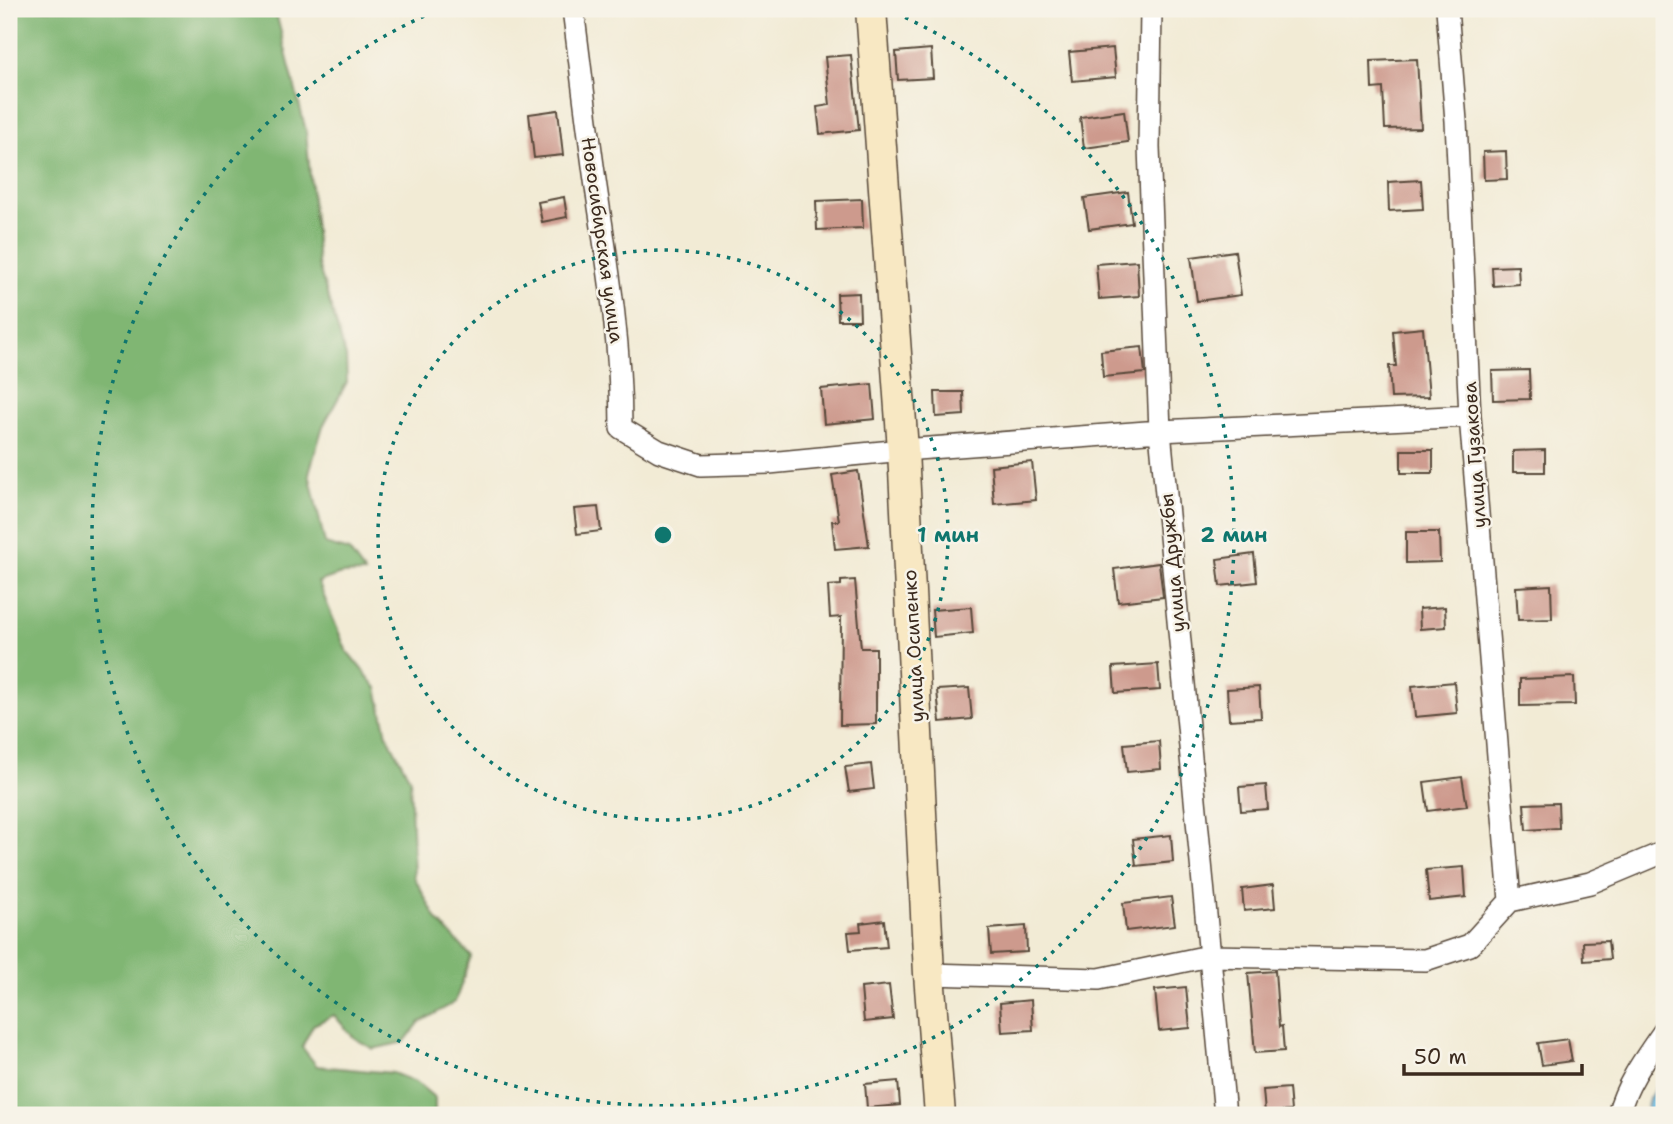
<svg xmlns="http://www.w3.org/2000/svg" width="1673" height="1124" viewBox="0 0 1673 1124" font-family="'Shantell Sans',sans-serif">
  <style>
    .forest { fill: #80b673; stroke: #5e7048; stroke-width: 2 }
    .water { fill: #6bbde6; stroke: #537482; stroke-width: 2 }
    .building { fill: #cd9a8d }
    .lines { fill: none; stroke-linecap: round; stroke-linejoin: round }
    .street-casing { stroke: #564739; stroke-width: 24 }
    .secondary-casing { stroke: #564739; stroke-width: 33 }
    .street { stroke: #fff; stroke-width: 21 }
    .secondary { stroke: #f8e8c3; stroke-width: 30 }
    .ring { fill: none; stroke: #0f766e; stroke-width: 3.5; stroke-dasharray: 3.5 7 }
    .labels { text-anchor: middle; stroke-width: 5; stroke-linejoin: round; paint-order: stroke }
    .street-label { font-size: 19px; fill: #3b2a1e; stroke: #f7f3e8 }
    .centre { fill: #0f766e; stroke: #f7f3e8; stroke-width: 3.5 }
    .ring-label { font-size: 21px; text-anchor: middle; font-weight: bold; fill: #0f766e; stroke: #f7f3e8; stroke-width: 5; stroke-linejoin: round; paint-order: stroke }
  </style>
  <rect width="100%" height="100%" fill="#f7f3e8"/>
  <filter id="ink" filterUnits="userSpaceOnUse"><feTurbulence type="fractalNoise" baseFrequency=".0143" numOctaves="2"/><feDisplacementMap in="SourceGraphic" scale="14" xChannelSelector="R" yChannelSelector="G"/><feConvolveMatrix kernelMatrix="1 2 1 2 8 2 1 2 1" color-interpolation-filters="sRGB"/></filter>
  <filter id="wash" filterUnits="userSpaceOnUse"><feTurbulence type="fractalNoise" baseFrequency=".00686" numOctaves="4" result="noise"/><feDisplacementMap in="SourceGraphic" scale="28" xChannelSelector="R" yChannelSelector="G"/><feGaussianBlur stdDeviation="1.57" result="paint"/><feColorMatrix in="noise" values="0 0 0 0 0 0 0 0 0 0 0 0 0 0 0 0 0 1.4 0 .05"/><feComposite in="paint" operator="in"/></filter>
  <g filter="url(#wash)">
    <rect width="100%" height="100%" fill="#f2ebd5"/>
    <path class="forest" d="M9,9h266l31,122 12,133 28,93 1,25 -24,44 -14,47 16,71 24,7 16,22 -24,1 -23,8 28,68 31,38 10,47 23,44 4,98 23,43 34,36 -16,46 -36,21 -15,19 -31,7 -20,-12 -19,-22 -21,10 -11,22 15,19 76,7 23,9 19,16v17h-426z"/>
    <path class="water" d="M1664,1074v41h-19l4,-16z"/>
    <g id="blocks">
      <path class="building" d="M1113,48l3,29 -44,4 -3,-29z
        M931,49l2,29 -35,2 -2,-28z
        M851,55l8,75 -39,4 -3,-27 13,-2 -5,-48z
        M1417,59l4,69 -36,1 -2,-41 -11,1 -1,-28z
        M558,110l5,45 -29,3 -5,-44z
        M1124,111l4,31 -44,6 -4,-31z
        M1506,151l1,28 -23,1 -1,-28z
        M1421,180l2,29 -34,2 -1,-29z
        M1128,192l4,31 -43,6 -5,-31z
        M564,197l3,20 -25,5 -4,-20z
        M862,199l1,29 -46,2 -1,-29z
        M1235,251l6,44 -44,6 -6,-44z
        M1137,261l2,35 -40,3 -3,-35z
        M1518,266l1,18 -26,2 -1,-19z
        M859,293l1,27h-22l-1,-26z
        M1423,328l6,69 -38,1 -2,-32h7l-3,-35z
        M1142,347l3,26 -42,4 -2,-26z
        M1529,370l1,29 -37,1 -1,-29z
        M872,384l3,35 -51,5 -3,-35z
        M935,392h28l1,23 -28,2z
        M1401,450h32v23h-32z
        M1545,450v22h-32v-21z
        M1032,462l4,38 -42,4 -3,-38z
        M858,471l11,75 -34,3 -3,-28h7l-7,-46z
        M598,507l3,24 -24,3 -3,-25z
        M1406,532h33l1,30 -34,1z
        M1254,554l3,28 -37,4 -3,-27z
        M1159,563l4,34 -45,5 -4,-33z
        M855,580l6,68h15v76l-36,1 1,-108 -11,1 -2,-32 13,-1v-4z
        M1551,585l1,34 -34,1 -2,-33z
        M971,607l2,26 -39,4 -2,-27z
        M1445,607l1,20 -26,2 -1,-20z
        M1158,664l2,26 -45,3 -2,-26z
        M1574,677l1,28 -55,1v-27z
        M1454,682l3,31 -42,4 -3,-31z
        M1259,687l2,31 -32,2 -2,-31z
        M969,688l3,31 -32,3 -3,-32z
        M1159,741l2,28 -34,3 -3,-28z
        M871,764l3,25 -25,3 -4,-25z
        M1462,777l5,29 -39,5 -4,-29z
        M1266,785l2,24 -27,2 -2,-24z
        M1558,803l1,25 -33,2 -2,-26z
        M1171,835l2,27 -37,4 -3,-27z
        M1464,867l2,30 -37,4 -3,-31z
        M1273,885l2,23 -31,3 -2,-22z
        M1171,897l4,28 -49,6 -3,-28z
        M884,920l3,27 -37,3 -2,-18 13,-1 -1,-8z
        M1026,926l1,26 -36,2 -2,-25z
        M1608,941l2,18 -26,2 -1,-19z
        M1275,971l4,56 3,-1 2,25 -29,2 -7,-80z
        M889,985l4,34 -29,3 -3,-34z
        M1186,987l4,41 -31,3 -4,-41z
        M1031,1000l2,30 -31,2 -2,-29z
        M1568,1039l4,22 -30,4 -4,-22z
        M898,1081l2,24 -33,3 -2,-24z
        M1289,1088l2,23 -26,2 -2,-23z"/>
    </g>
  </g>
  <g filter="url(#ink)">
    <use href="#blocks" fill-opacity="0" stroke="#564739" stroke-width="2"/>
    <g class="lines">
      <g class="street-casing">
        <path id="street" d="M573,9c8,62 15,124 24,185 12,78 24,155 24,234l38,23 42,14 68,-2 134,-13 257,-19 310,-15
          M1151,9l-2,138 11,284 65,684
          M1447,9l9,112 14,295 40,485
          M929,974l170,5 110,-23 216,4 45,-15 40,-44 80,-18 74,-31
          M1618,1115c8,-31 28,-58 46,-84"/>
      </g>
      <g class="secondary-casing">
        <path id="secondary" d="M871,9l32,441 26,524 11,141"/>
      </g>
      <use href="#street" class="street"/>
      <use href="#secondary" class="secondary"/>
    </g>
  </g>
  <g class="ring">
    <circle cx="663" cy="535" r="285"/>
    <path d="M886 9A571 571 0 1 1 440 9"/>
  </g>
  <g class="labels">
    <g class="street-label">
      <text transform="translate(603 240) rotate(82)" y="7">Новосибирская улица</text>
      <text transform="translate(1474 455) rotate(-94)" y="7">улица Гузакова</text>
      <text transform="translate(1172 563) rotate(-95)" y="7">улица Дружбы</text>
      <text transform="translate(913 646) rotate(-93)" y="7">улица Осипенко</text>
    </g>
  </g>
  <circle cx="663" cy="535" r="10" class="centre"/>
  <g class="ring-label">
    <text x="948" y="542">1 мин</text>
    <text x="1234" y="542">2 мин</text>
  </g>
  <rect width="1673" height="1124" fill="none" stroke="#f7f3e8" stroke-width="35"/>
  <path d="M1404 1064v10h178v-10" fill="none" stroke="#3b2a1e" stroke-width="3.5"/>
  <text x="1414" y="1064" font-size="21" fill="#3b2a1e" stroke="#f7f3e8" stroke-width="5" paint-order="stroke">50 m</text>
</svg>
